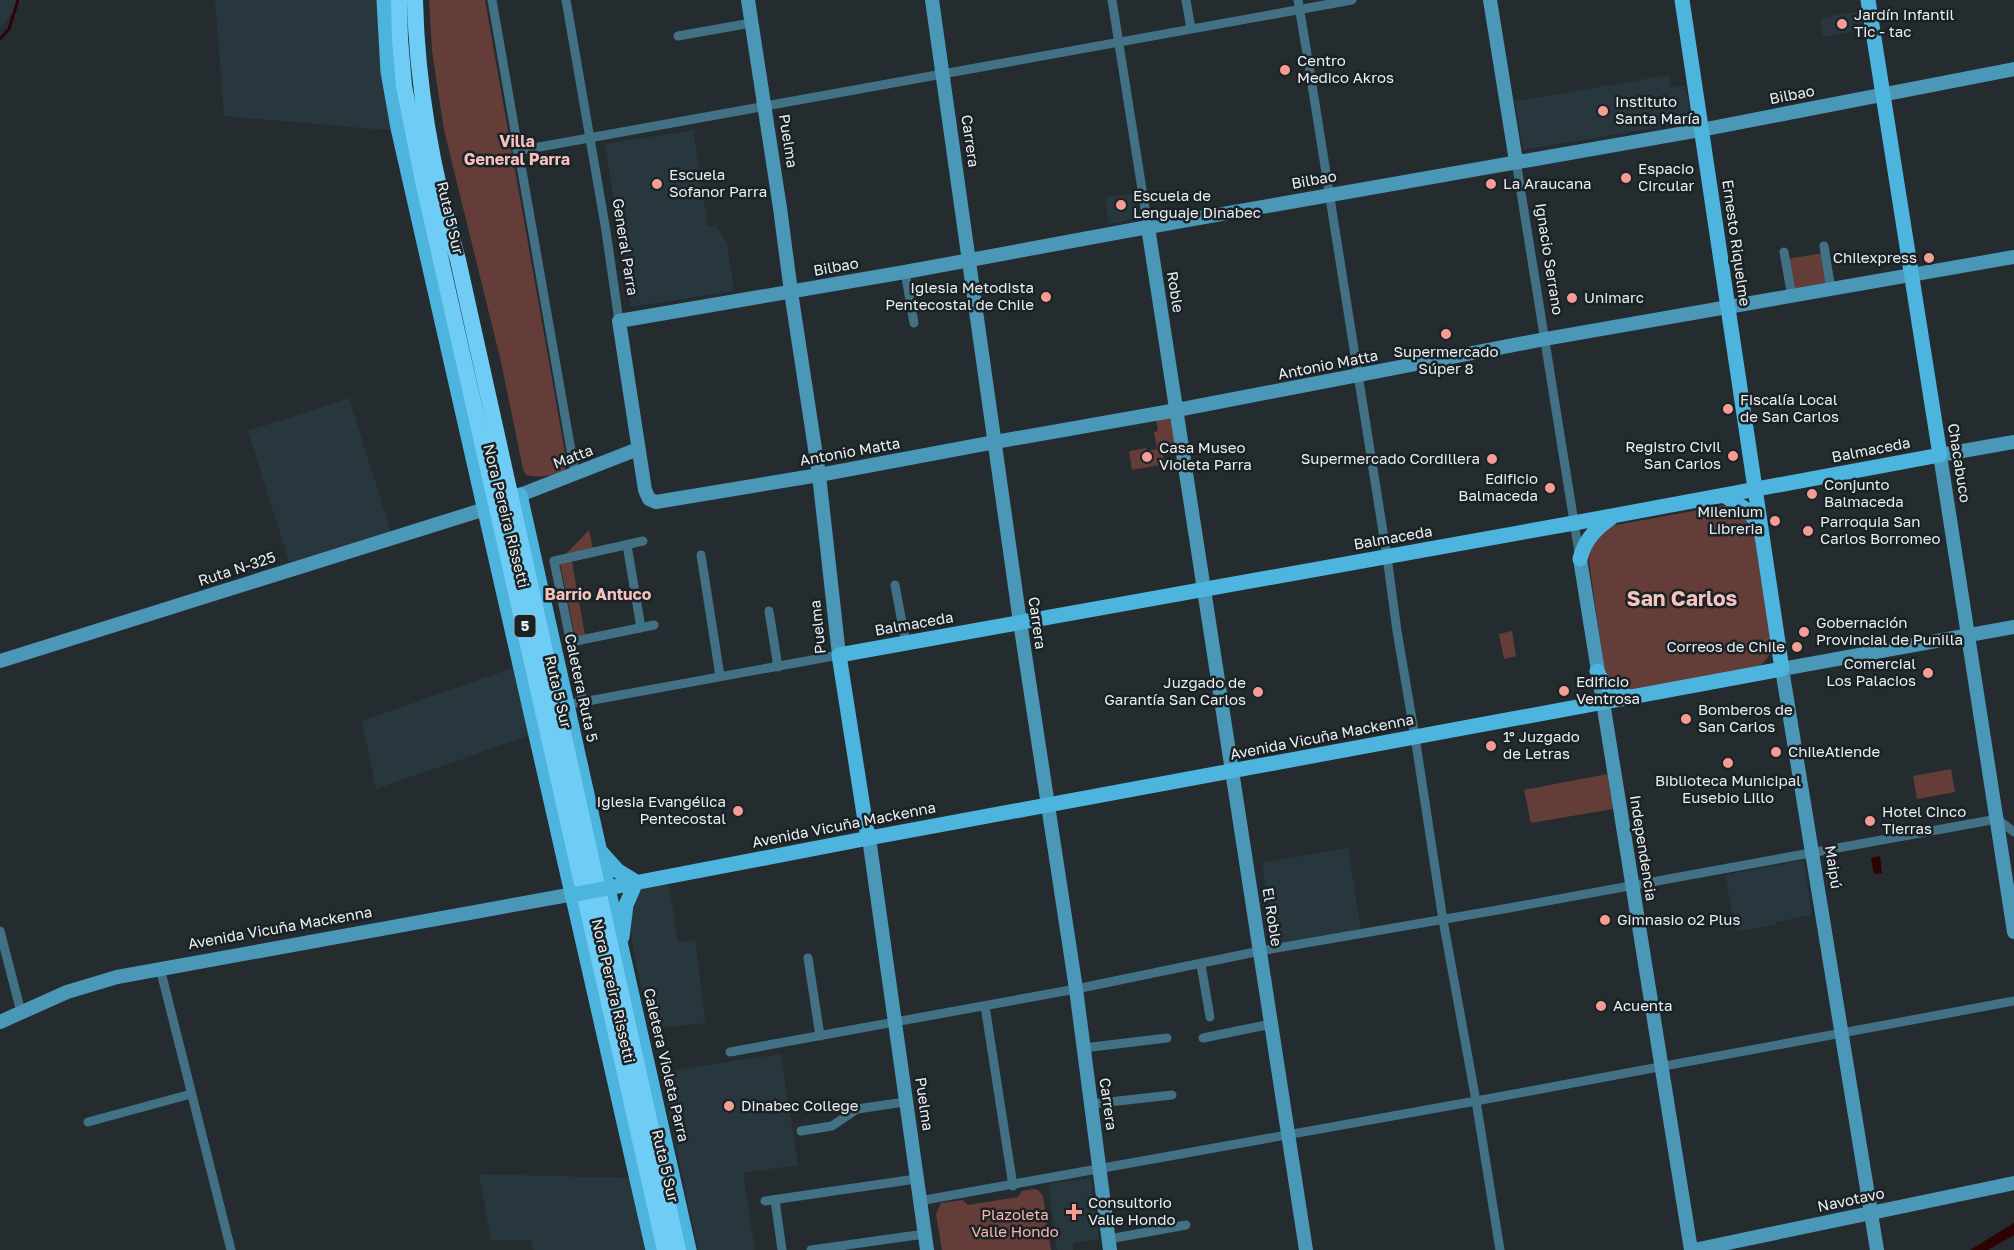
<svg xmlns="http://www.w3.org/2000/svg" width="2014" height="1250" viewBox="0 0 2014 1250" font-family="'Golos Text',sans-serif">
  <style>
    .built { fill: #28363d }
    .green { fill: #643d39 }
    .water { fill: #2e0304 }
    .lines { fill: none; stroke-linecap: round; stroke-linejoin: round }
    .stream { stroke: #2e0304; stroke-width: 3 }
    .street { stroke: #427084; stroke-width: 9 }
    .secondary { stroke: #4a97b7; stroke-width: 14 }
    .primary { stroke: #4db4de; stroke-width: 15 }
    .highway { stroke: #6fcdf5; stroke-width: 16 }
    .primary-bridge { stroke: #4db4de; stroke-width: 15 }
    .poi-dot { fill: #f59c94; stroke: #1a2225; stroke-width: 2 }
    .labels { text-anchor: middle; stroke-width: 5; stroke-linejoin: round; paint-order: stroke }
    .shield { fill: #1a2225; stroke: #abb1b4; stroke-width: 1.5 }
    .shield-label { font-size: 14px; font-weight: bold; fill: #e9eef1 }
    .poi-label { font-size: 15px; fill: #e9eef1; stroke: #1a2225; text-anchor: start }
    .street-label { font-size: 15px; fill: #e9eef1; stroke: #1a2225 }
    .park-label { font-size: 15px; fill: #fab5ae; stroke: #1a2225 }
    .neighbourhood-label { font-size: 16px; font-weight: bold; fill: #f6c2bd; stroke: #1a2225 }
    .district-label { font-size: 21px; font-weight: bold; fill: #f6c2bd; stroke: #1a2225 }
  </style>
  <rect width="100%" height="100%" fill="#242c2f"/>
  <path class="built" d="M0,0h23l-23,28z
    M215,0h165l16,131 -172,-15z
    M1860,11l3,19 -40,7 -3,-19z
    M1669,75l2,13 14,-3 7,37 -169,28 -8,-49z
    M693,130l15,96 8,-1 11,18 7,48 -103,16 -26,-163z
    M1133,193l4,20 -7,7 -21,4 -4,-27z
    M349,398l42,134 -102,30 -41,-131z
    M518,666l16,68 -158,55 -14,-68z
    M1348,848l13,81 -86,17 -13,-83z
    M1804,860l8,55 -36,7v3l-40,7 -11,-57z
    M669,885l9,57 17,-2 11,83 -56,6 -17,-80 -3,-30 10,-30z
    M781,1054l17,111 -55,8 12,77h-57l-38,-178z
    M479,1174l150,4 16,72h-111l-3,-10h-40z
    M1091,1178l8,61 -26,4v7h-16l-9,-66z"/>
  <path class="green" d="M429,0h56l82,464 -3,8c-14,4 -24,6 -38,3l-3,-6 -22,-107 -57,-232 -12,-79z
    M1823,253l5,34 -35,6 -6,-34z
    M1170,416l3,2 4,26 -13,2 -2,3 2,15 -32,6 -3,-19 17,-3 1,3 10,-2 -3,-17 4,-1 -2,-12z
    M1732,504l23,19 18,125c-4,9 -10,16 -18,21l-126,23 -16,-8 -9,-17 -16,-112 5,-15 17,-14z
    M589,530l4,19 -30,8z
    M572,562l13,73 -10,2 -15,-74z
    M1512,631l4,25 -12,3 -5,-25z
    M1951,769l4,23 -38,7 -4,-23z
    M1607,774l6,35 -82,14 -7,-33z
    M1034,1189l4,1 5,6 8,54h-109l-6,-36 5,-11 22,-3 5,5 50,-8 4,-6z"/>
  <path class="water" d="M1880,856l2,17 -8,1 -3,-16z
    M2014,1223v12l-26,15h-18z"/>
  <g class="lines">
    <path class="stream" d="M0,39l9,-10 9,-29"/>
    <path class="street" d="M492,0l83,473
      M566,0l40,231 13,90
      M1112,0l36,227
      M1186,0l5,29
      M1298,0l12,72 77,485 10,74 18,106 28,183 33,181 24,149
      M678,36l73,-13
      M517,151l835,-151
      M1516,161l63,392
      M1824,246l7,44
      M1784,252l8,45
      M905,272l9,51
      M627,545l14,83
      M701,555l19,121
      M895,585l11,59
      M769,611l9,56
      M571,642l83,-17
      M583,702l-29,-141 89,-20
      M566,705l273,-50
      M0,931l21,81
      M808,958l12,78
      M1201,965l9,52
      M160,968l71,282
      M985,1006l28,180
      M1203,1038l68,-14
      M1083,1048l84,-10
      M730,1052l346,-63 184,-38 249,-43 488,-89 17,13
      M1091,1104l81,-9
      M88,1122l103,-28
      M801,1131l31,-5 25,-17 48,-7
      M775,1200l7,50
      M765,1201l151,-22
      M919,1201l557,-100 538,-100
      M1109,1239l77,-14
      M811,1250l114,-16"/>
    <path class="secondary" d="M748,0l32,208 11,84 28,183 20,180
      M932,0l88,622 56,367 34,261
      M1490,0l26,161
      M2014,69l-313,61 -553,97 -243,45 -286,49 26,169 4,9 7,3 163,-27 176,-33 182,-32 368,-71 469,-82
      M1148,227l158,1023
      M2014,442l-74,13 74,477
      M520,495l118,-46
      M1580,559l111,691
      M0,661l485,-152
      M869,838l58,412
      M0,1022l67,-30 50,-15 457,-83
      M1694,1250l320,-67
      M1877,1250l-95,-581 232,-42"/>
    <path class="primary" d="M384,0l4,72 10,56c87,374 172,748 255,1122
      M520,495l169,755
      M1725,496l22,14 13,15
      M1580,559c4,-18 16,-31 31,-41
      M1597,671c7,15 18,24 34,26
      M869,838l-3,-11 -27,-172 735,-132 366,-68 -72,-455
      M600,851l18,20 18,11
      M603,889l266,-51 913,-169 -100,-669
      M622,937l4,-32 10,-23"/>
    <path class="highway" d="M399,0l1,39 4,47 19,95 242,1069
      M415,0c2,88 18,175 43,260l220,990"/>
    <path class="primary-bridge" d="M576,894l27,-5"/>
  </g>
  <g class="poi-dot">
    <circle cx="1842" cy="24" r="6"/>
    <circle cx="1285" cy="70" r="6"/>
    <circle cx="1603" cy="111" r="6"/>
    <circle cx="1626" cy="178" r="6"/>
    <circle cx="657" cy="184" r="6"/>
    <circle cx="1491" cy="184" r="6"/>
    <circle cx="1121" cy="205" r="6"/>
    <circle cx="1929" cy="258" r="6"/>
    <circle cx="1046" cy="297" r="6"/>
    <circle cx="1572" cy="298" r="6"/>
    <circle cx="1446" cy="334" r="6"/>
    <circle cx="1728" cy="409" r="6"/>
    <circle cx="1733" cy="456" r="6"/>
    <circle cx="1147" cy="457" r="6"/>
    <circle cx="1492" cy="459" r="6"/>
    <circle cx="1550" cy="488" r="6"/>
    <circle cx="1812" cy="494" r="6"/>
    <circle cx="1775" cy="521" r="6"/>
    <circle cx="1808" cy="531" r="6"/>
    <circle cx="1804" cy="632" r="6"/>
    <circle cx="1797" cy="647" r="6"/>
    <circle cx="1928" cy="673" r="6"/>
    <circle cx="1564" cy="691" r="6"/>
    <circle cx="1258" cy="692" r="6"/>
    <circle cx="1686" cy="719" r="6"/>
    <circle cx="1491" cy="746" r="6"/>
    <circle cx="1776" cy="752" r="6"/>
    <circle cx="1728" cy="763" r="6"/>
    <circle cx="738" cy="811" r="6"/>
    <circle cx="1870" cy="821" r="6"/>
    <circle cx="1605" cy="920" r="6"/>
    <circle cx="1601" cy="1006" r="6"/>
    <circle cx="729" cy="1106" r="6"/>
    <path d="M1071 1203h6v6h6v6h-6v6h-6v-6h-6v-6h6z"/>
  </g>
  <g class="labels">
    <rect class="shield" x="514.5" y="615" width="21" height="22" rx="4.5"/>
    <g class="shield-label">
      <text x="525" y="631">5</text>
    </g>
    <g class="poi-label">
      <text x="1854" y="20">Jardín Infantil<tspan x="1854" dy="17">Tic - tac</tspan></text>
      <text x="1297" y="66">Centro<tspan x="1297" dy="17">Medico Akros</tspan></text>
      <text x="1615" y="107">Instituto<tspan x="1615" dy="17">Santa María</tspan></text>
      <text x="1638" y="174">Espacio<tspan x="1638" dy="17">Circular</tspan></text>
      <text x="669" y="180">Escuela<tspan x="669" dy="17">Sofanor Parra</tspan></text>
      <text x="1503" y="189">La Araucana</text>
      <text x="1133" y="201">Escuela de<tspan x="1133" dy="17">Lenguaje Dinabec</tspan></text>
      <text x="1917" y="263" text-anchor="end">Chilexpress</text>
      <text x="1034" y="293" text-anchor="end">Iglesia Metodista<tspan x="1034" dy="17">Pentecostal de Chile</tspan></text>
      <text x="1584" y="303">Unimarc</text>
      <text x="1446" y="357" text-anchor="middle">Supermercado<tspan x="1446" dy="17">Súper 8</tspan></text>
      <text x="1740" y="405">Fiscalía Local<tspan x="1740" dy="17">de San Carlos</tspan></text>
      <text x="1721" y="452" text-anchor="end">Registro Civil<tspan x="1721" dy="17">San Carlos</tspan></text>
      <text x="1159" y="453">Casa Museo<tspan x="1159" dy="17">Violeta Parra</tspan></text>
      <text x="1480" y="464" text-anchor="end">Supermercado Cordillera</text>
      <text x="1538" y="484" text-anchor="end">Edificio<tspan x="1538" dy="17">Balmaceda</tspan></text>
      <text x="1824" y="490">Conjunto<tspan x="1824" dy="17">Balmaceda</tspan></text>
      <text x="1763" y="517" text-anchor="end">Milenium<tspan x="1763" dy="17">Libreria</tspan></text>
      <text x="1820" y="527">Parroquia San<tspan x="1820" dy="17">Carlos Borromeo</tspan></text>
      <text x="1816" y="628">Gobernación<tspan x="1816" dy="17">Provincial de Punilla</tspan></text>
      <text x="1785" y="652" text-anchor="end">Correos de Chile</text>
      <text x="1916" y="669" text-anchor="end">Comercial<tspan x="1916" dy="17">Los Palacios</tspan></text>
      <text x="1576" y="687">Edificio<tspan x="1576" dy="17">Ventrosa</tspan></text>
      <text x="1246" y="688" text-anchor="end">Juzgado de<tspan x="1246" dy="17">Garantía San Carlos</tspan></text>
      <text x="1698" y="715">Bomberos de<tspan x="1698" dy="17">San Carlos</tspan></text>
      <text x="1503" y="742">1° Juzgado<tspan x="1503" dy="17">de Letras</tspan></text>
      <text x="1788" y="757">ChileAtiende</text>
      <text x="1728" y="786" text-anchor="middle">Biblioteca Municipal<tspan x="1728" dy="17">Eusebio Lillo</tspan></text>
      <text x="726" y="807" text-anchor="end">Iglesia Evangélica<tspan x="726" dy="17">Pentecostal</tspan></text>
      <text x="1882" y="817">Hotel Cinco<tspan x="1882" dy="17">Tierras</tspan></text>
      <text x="1617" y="925">Gimnasio o2 Plus</text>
      <text x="1613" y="1011">Acuenta</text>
      <text x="741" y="1111">Dinabec College</text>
      <text x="1088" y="1208">Consultorio<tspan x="1088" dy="17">Valle Hondo</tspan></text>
    </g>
    <g class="street-label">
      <text transform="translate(1792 95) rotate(-11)" y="5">Bilbao</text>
      <text transform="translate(788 141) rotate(81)" y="5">Puelma</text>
      <text transform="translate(970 141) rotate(82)" y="5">Carrera</text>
      <text transform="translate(1314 180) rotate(-10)" y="5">Bilbao</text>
      <text transform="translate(450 218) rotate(77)" y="5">Ruta 5 Sur</text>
      <text transform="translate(1736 243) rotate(82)" y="5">Ernesto Riquelme</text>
      <text transform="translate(625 247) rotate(81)" y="5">General Parra</text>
      <text transform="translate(1549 259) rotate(81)" y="5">Ignacio Serrano</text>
      <text transform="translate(836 267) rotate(-10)" y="5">Bilbao</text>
      <text transform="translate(1175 292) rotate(81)" y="5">Roble</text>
      <text transform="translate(1328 365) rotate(-11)" y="5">Antonio Matta</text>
      <text transform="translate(1871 450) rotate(-11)" y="5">Balmaceda</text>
      <text transform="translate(850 452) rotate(-10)" y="5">Antonio Matta</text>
      <text transform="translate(573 457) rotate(-21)" y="5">Matta</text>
      <text transform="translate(1959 463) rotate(81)" y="5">Chacabuco</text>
      <text transform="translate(506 516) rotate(76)" y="5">Nora Pereira Rissetti</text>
      <text transform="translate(1393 538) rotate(-10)" y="5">Balmaceda</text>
      <text transform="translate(237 569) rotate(-18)" y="5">Ruta N-325</text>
      <text transform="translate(1037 623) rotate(82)" y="5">Carrera</text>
      <text transform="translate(914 624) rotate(-10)" y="5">Balmaceda</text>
      <text transform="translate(818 627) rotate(-96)" y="5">Puelma</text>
      <text transform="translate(581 688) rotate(78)" y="5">Caletera Ruta 5</text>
      <text transform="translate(558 692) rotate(77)" y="5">Ruta 5 Sur</text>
      <text transform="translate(1322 737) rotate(-11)" y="5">Avenida Vicuña Mackenna</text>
      <text transform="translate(844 825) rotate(-11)" y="5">Avenida Vicuña Mackenna</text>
      <text transform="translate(1643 848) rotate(81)" y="5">Independencia</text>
      <text transform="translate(1833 867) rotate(81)" y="5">Maipú</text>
      <text transform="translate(1272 917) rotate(81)" y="5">El Roble</text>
      <text transform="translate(280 928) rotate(-10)" y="5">Avenida Vicuña Mackenna</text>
      <text transform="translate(613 991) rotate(77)" y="5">Nora Pereira Rissetti</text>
      <text transform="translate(666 1065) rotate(77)" y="5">Caletera Violeta Parra</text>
      <text transform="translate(924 1104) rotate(82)" y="5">Puelma</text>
      <text transform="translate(1108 1104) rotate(82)" y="5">Carrera</text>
      <text transform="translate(665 1166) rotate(77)" y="5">Ruta 5 Sur</text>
      <text transform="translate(1851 1200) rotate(-12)" y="5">Navotavo</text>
    </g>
    <g class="park-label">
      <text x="1015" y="1220">Plazoleta<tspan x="1015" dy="17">Valle Hondo</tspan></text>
    </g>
    <g class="neighbourhood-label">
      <text x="517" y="147">Villa<tspan x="517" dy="18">General Parra</tspan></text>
      <text x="598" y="600">Barrio Antuco</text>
    </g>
    <g class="district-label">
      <text x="1682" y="606">San Carlos</text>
    </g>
  </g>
</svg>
